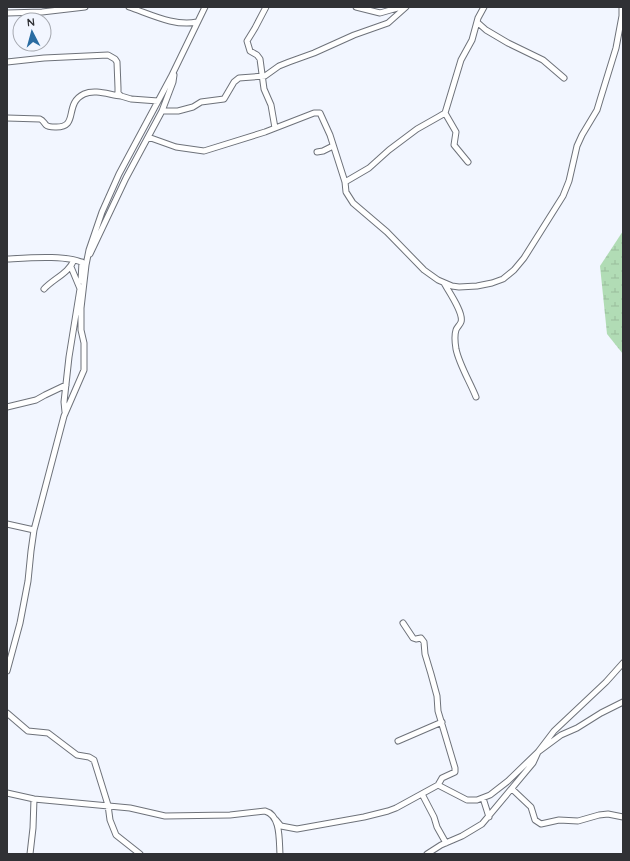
<svg xmlns="http://www.w3.org/2000/svg" width="630" height="861" viewBox="0 0 630 861" font-family="Quicksand,sans-serif">
  <style>
    .wetland { fill: url(#wetland-marsh) }
    .lines { fill: none; stroke-linecap: round; stroke-linejoin: round }
    .minor-casing { stroke: #6e727a; stroke-width: 7 }
    .minor { stroke: #fff; stroke-width: 5 }
  </style>
  <defs>
    <pattern id="wetland-marsh" width="20" height="14" patternUnits="userSpaceOnUse"><rect width="20" height="14" fill="#b1dcb5"/><path d="M1 5h8M5 5V1M11 12h8M15 12V8" fill="none" stroke="#99bd9c"/></pattern>
  </defs>
  <rect width="100%" height="100%" fill="#f2f6ff"/>
  <path class="wetland" d="M623,231v123l-16,-20 -7,-68z"/>
  <g class="lines">
    <g class="minor-casing">
      <path id="minor" d="M129,7c21,7 46,20 68,15
        M266,7l-11,21 -8,13 3,10 7,4 3,4 4,30 7,16 4,23
        M356,7l24,6 21,-6
        M7,13l35,-1 43,-5
        M477,22l9,8 22,13 35,17 21,18
        M7,62l37,-4 64,-3 7,4 2,3 1,26v5l3,3 10,3 27,2
        M162,111h16l15,-4 8,-5 23,-3 10,-17 5,-4 26,-2 14,-10 10,-4 25,-9 40,-18 34,-12 18,-16
        M445,113l11,19 -2,13 14,17
        M7,118l33,1c3,1 4,4 6,6 2,2 6,2 9,2 25,1 8,-23 29,-33 11,-5 26,1 37,2
        M148,137l28,10 28,4 61,-19 49,-19h6l10,22 15,47 1,10 7,11 34,29 37,38 14,10 14,6 7,1 18,-1 15,-3 11,-4 11,-9 10,-12 39,-62 6,-15 8,-35 5,-11 15,-25 3,-10 16,-52 6,-32v-9
        M317,152l6,-1 10,-5
        M345,182l24,-14 20,-18 28,-21 23,-13 5,-3 16,-53 11,-20 6,-22 6,-11
        M90,254l36,-76 36,-67 11,-29 1,-7
        M7,259c18,-1 63,-5 78,5
        M71,267l10,24
        M81,281l1,-19
        M444,283c5,9 20,30 17,39 -1,3 -4,5 -5,8 -2,6 -1,13 0,19 3,15 14,33 20,48
        M44,289c9,-10 25,-16 30,-29
        M7,407l29,-7 9,-5 21,-10
        M65,412l-1,-10 5,-45 11,-68
        M7,524l27,6
        M403,623l10,15 3,1 5,-1 3,4 1,12 6,20 6,22 1,15 17,57v4l-13,6 -4,7
        M7,671l13,-48 8,-42 3,-30 3,-21 30,-114 20,-46v-27l-3,-13v-22l5,-43 3,-15 13,-38 17,-38 52,-97 34,-70
        M7,713l21,18 20,2 29,22 12,2 5,3 14,45 2,15 6,15 24,19
        M398,741l44,-19
        M512,789l19,18 4,13 6,4 18,-4 19,1 21,-6 9,-1 15,3
        M7,793l27,6 96,9 35,8 65,-1 35,-4c16,4 14,30 15,43
        M422,794l12,23 3,10 9,16
        M483,798l6,19
        M276,820l5,6 16,3 67,-12 24,-6 8,-3 42,-23 29,15h10l13,-5 18,-14 30,-29 16,-21 52,-49 17,-19
        M30,854l3,-26 1,-29
        M427,854l14,-9 21,-9 20,-12 51,-61 5,-11 23,-17 16,-7 24,-15 22,-11"/>
    </g>
    <use href="#minor" class="minor"/>
  </g>
  <rect width="630" height="861" fill="none" stroke="#303135" stroke-width="16"/>
  <g transform="translate(32 32) rotate(354)"><circle r="19" fill="#f2f6ff" stroke="#a4a7ae"/>
  <path d="M0-3L7 15L0 10L-7 15Z" fill="#296ca2"/>
  <text y="-6" font-size="11" font-weight="bold" text-anchor="middle" fill="#303135">N</text>
  </g>
</svg>
